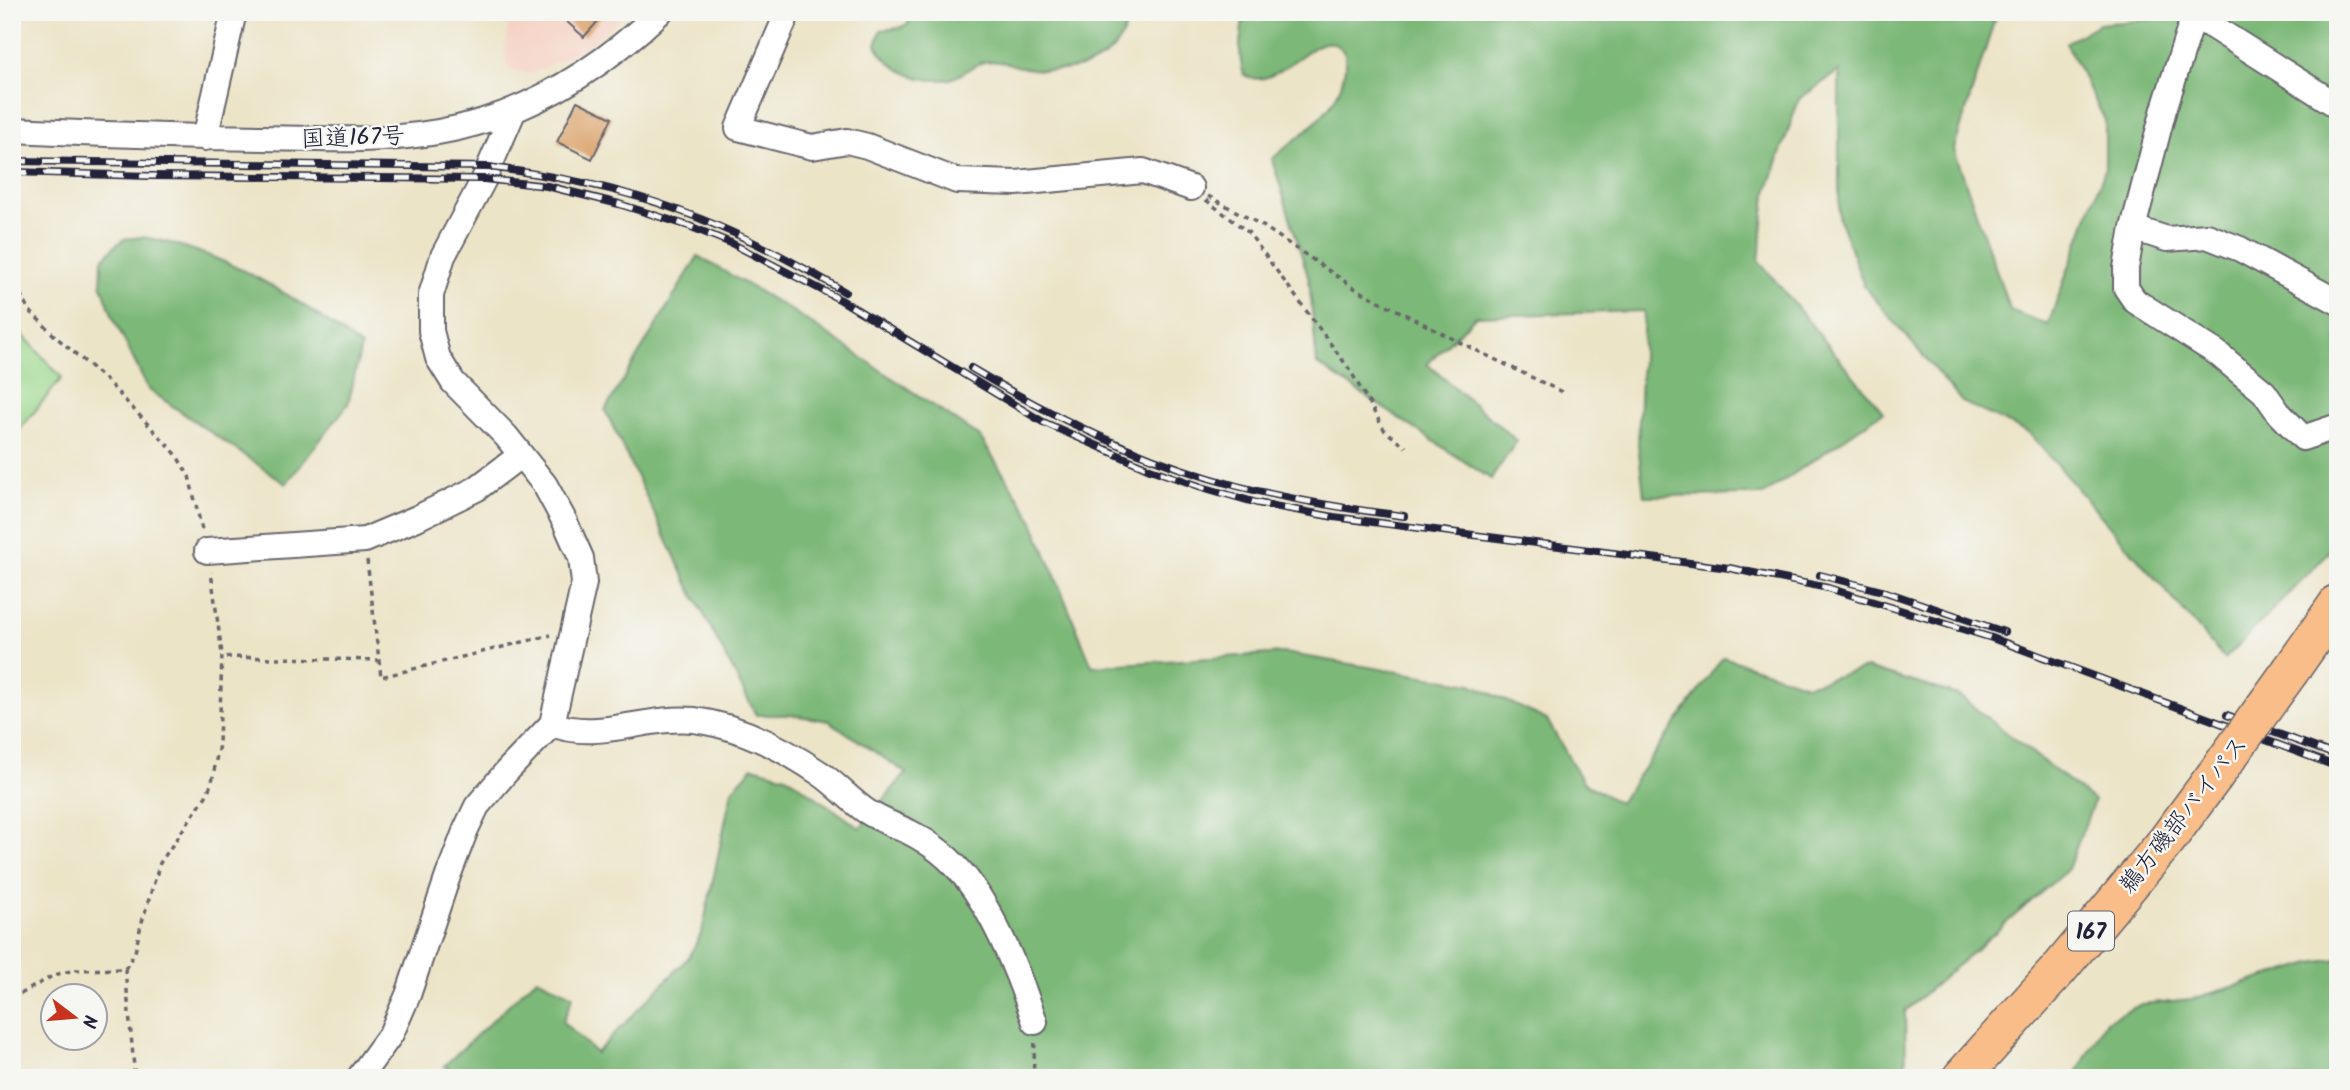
<svg xmlns="http://www.w3.org/2000/svg" width="2350" height="1090" viewBox="0 0 2350 1090" font-family="Kalam,'Klee One',sans-serif">
  <style>
    .built { fill: #f6d2c4 }
    .green { fill: #9ad78b; stroke: #5e7c63; stroke-width: 2 }
    .forest { fill: #7bb877; stroke: #4e6d59; stroke-width: 2 }
    .building { fill: #d8995c }
    .lines { fill: none; stroke-linecap: round; stroke-linejoin: round }
    .minor-casing { stroke: #69666c; stroke-width: 28 }
    .highway-casing { stroke: #69666c; stroke-width: 40 }
    .path { stroke: #69666c; stroke-width: 3.5; stroke-dasharray: 5 5; stroke-linecap: butt }
    .minor { stroke: #fff; stroke-width: 24 }
    .highway { stroke: #f8bd89; stroke-width: 37 }
    .rail-casing { stroke: #22223b; stroke-width: 8 }
    .rail { stroke: #f6f6f2; stroke-width: 5; stroke-dasharray: 16; stroke-linecap: butt }
    .highway-bridge-casing { stroke: #69666c; stroke-width: 40; stroke-linecap: butt }
    .highway-bridge { stroke: #f8bd89; stroke-width: 37 }
    .labels { text-anchor: middle; stroke-width: 5; stroke-linejoin: round; paint-order: stroke }
    .shield { fill: #f6f6f2; stroke: #626272; stroke-width: 2 }
    .shield-label { font-size: 23px; font-weight: bold; fill: #22223b }
    .street-label { font-size: 24px; fill: #22223b; stroke: #f6f6f2 }
  </style>
  <rect width="100%" height="100%" fill="#f6f6f2"/>
  <filter id="ink" filterUnits="userSpaceOnUse"><feTurbulence type="fractalNoise" baseFrequency=".0143" numOctaves="2"/><feDisplacementMap in="SourceGraphic" scale="14" xChannelSelector="R" yChannelSelector="G"/><feConvolveMatrix kernelMatrix="1 2 1 2 8 2 1 2 1" color-interpolation-filters="sRGB"/></filter>
  <filter id="wash" filterUnits="userSpaceOnUse"><feTurbulence type="fractalNoise" baseFrequency=".00686" numOctaves="4" result="noise"/><feDisplacementMap in="SourceGraphic" scale="28" xChannelSelector="R" yChannelSelector="G"/><feGaussianBlur stdDeviation="1.57" result="paint"/><feColorMatrix in="noise" values="0 0 0 0 0 0 0 0 0 0 0 0 0 0 0 0 0 1.4 0 .05"/><feComposite in="paint" operator="in"/></filter>
  <g filter="url(#wash)">
    <rect width="100%" height="100%" fill="#ece4c7"/>
    <path class="built" d="M510,12h117l-38,34 -58,28 -21,-4 -4,-6 -1,-12z"/>
    <path class="green" d="M12,323l50,55 -50,61z"/>
    <path class="forest" d="M913,12h217c-10,53 -51,62 -99,57 -14,-2 -33,-10 -47,-7 -12,3 -22,14 -34,17 -29,5 -60,-8 -74,-34l5,-15 18,-2 9,-4z
      M1244,12h753l-43,137 56,161 38,15 57,-156v-49l-39,-77 33,-19 140,-12h99v461l-8,78 -105,108 -196,-226 -67,-31 -98,-116 -25,-68v-147l-40,28 -33,96 -7,66 124,151 -120,83 -119,1 -6,-52 6,-133 -168,5 -49,48 90,77 -26,38 -174,-115 -8,-85 -37,-120c36,-31 77,-54 73,-106 -5,-4 -8,-9 -13,-10 -24,-6 -58,51 -88,32 -7,-21 -3,-41 0,-63z
      M143,237c81,14 154,60 218,110l-13,57 -62,80 -138,-95 -35,-72 -12,-34 1,-23 13,-14 9,-7z
      M698,256l96,56 186,125 51,80 61,149 192,-13 187,31 76,36 36,62 36,21 104,-146 84,28 59,-17 92,27 136,106 -26,68 -163,142 1,58 -11,9h-1116l-7,-3 -16,3h-290l-22,-12 93,-88 36,18 -10,26 33,31 93,-96 13,-25 30,-142 21,-23 33,9 74,52 46,-55 -77,-52 -37,-6h-36l-70,-135 -81,-170z
      M2338,959v119h-264l32,-57 36,-17 50,-5 120,-36z"/>
    <g id="blocks">
      <path class="building" d="M556,12h50l-22,25z
        M577,101l35,17 -20,41 -35,-17z"/>
    </g>
  </g>
  <g filter="url(#ink)">
    <use href="#blocks" fill-opacity="0" stroke="#69666c" stroke-width="2"/>
    <g class="lines">
      <g class="minor-casing">
        <path id="minor" d="M788,12l-50,116 74,19 35,-6 20,5 90,35 59,2 127,-12 48,17
          M2195,12l-31,97 -31,119 -7,40v20l9,13 82,52 47,39 14,20 25,26 35,-12
          M2194,15l144,91
          M12,130c84,4 167,7 251,8 58,1 117,4 175,-6 86,-15 160,-61 222,-120
          M205,138l29,-126
          M2133,228l34,11 40,-3 33,13 98,53
          M207,551l158,-11 52,-22 59,-29 45,-34
          M552,724c46,18 95,-9 142,-4 46,6 89,28 127,54 16,11 29,26 45,37 14,9 28,14 43,21 22,11 42,27 57,46 29,37 54,100 69,144
          M359,1078l32,-44 17,-39 40,-119 18,-47 11,-23 30,-35 45,-47 32,-141 -3,-25 -16,-36 -20,-37 -39,-49 -53,-54 -15,-24 -7,-27v-36l12,-39 41,-77 30,-69"/>
      </g>
      <g class="highway-casing">
        <path id="highway" d="M2291,670l47,-67
          M1961,1078l99,-110 107,-128 46,-62"/>
      </g>
      <path class="path" d="M1208,196l55,30 93,63 99,51 109,53
        M1206,200l42,32 102,138 35,61 21,16
        M12,265l4,21 13,24 27,27 49,42 70,74 14,23 13,54
        M12,295l4,-9
        M367,560l14,117 170,-42
        M226,657l152,3
        M125,969l10,109
        M12,999l42,-24 21,-5 50,-1 10,-17 6,-27 19,-62 46,-67 6,-14 7,-38 3,-90 -11,-82
        M1033,1078l2,-37"/>
      <use href="#minor" class="minor"/>
      <use href="#highway" class="highway"/>
      <g class="rail-casing">
        <path id="rail" d="M12,161l477,6c44,6 88,13 132,25 79,21 154,58 224,100
          M12,172l138,4 334,3 63,7 72,18 70,22 42,17 110,57 202,122 107,47 52,18 55,16 77,14 395,51 99,20 164,50 346,129
          M971,368c83,50 172,93 266,118 55,14 111,23 167,30
          M1820,575l66,17 118,40
          M2227,715l111,41"/>
      </g>
      <use href="#rail" class="rail"/>
      <g class="highway-bridge-casing">
        <path id="highway-bridge" d="M2213,778l78,-108"/>
      </g>
      <use href="#highway-bridge" class="highway-bridge"/>
    </g>
  </g>
  <g class="labels">
    <rect class="shield" x="2068" y="911.5" width="46" height="39" rx="5"/>
    <g class="shield-label">
      <text x="2091" y="939">167</text>
    </g>
    <g class="street-label">
      <text transform="translate(353 137) rotate(-2)" y="8">国道167号</text>
      <text transform="translate(2183 814) rotate(-52)" y="8">鵜方磯部バイパス</text>
    </g>
  </g>
  <rect width="2350" height="1090" fill="none" stroke="#f6f6f2" stroke-width="42"/>
  <g transform="translate(74 1017) rotate(106)"><circle r="33" fill="#f6f6f2" stroke="#a1a1a9" stroke-width="2"/>
  <path d="M0-5L12 26L0 18L-12 26Z" fill="#c8321e"/>
  <text y="-10" font-size="19" font-weight="bold" text-anchor="middle" fill="#22223b">N</text>
  </g>
</svg>
